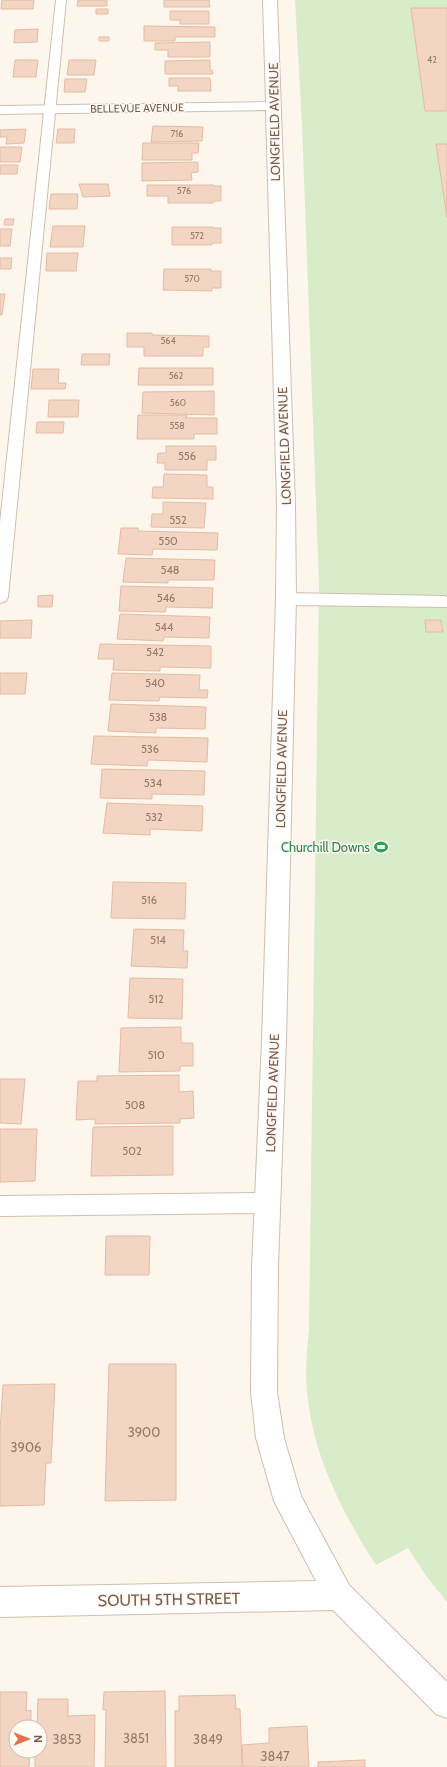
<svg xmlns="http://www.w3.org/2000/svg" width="447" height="1767" viewBox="0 0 447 1767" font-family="Cabin,sans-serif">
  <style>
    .green { fill: #d8ecc9 }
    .building { fill: #f3d5c3; stroke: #e6bba3 }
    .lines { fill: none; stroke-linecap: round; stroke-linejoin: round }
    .lane-casing { stroke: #d1beb0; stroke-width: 2 }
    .street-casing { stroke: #d1beb0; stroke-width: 2 }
    .lane { fill: #fff; fill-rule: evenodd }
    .street { fill: #fff; fill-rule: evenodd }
    .labels { text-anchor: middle; stroke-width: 3; stroke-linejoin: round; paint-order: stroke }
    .far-number-label { font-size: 9px; fill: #987a6a }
    .far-street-label { font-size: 11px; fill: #7a5c4d; stroke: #fffaf3 }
    .number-label { font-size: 11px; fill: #987a6a }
    .street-label { font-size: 13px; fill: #7a5c4d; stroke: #fffaf3 }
    .leisure-label { font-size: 13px; fill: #27864d; stroke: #fffaf3; text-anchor: end }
    .near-number-label { font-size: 13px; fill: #987a6a }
    .near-street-label { font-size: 16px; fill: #7a5c4d; stroke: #fffaf3 }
  </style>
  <rect width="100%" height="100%" fill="#fdf6ec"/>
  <path class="green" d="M295,0h152v1602l-21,-26 -18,-28 -32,17c-34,-53 -63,-109 -69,-173 -2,-21 0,-42 2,-63l10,-745 -17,-460z"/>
  <path class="building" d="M2,0h32l-1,9h-32z
    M78,0h29v6h-30z
    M164,0h45l1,7h-46z
    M411,8h36v103h-22z
    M96,9h12v5h-12z
    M170,11h39v13h-29v-4h-10z
    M144,26l71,1v10h-40v4h-31z
    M38,29l-1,13 -23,1 1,-13z
    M99,37h10v4h-10z
    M210,42v15h-42v-7h-13v-7z
    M15,60h23l-2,17h-23z
    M69,60h27l-2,15h-27z
    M210,60v10h2l1,4h-48v-13z
    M169,78h41l1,13h-33v-5h-9z
    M65,79h22l-2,13h-21z
    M153,126l50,1 -1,14 -51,1z
    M26,129l-2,14 -18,1 1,-7h-7v-7z
    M58,129h17l-1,14h-18z
    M143,143h56l-1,10h-6v7h-50z
    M436,144h11v74z
    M0,147h22l-2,15h-20z
    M198,162v10l-7,1 1,7 -50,1v-18z
    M0,165h18l-1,9h-17z
    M79,184h29l2,12 -27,1z
    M147,185h67v1h7v15h-8v2h-45v-7h-21z
    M51,194h27l-1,15h-28z
    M5,219h9l-1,6h-9z
    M53,226h32l-2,21h-33z
    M172,227h41v1h8v15h-9v2h-40z
    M0,229h12l-2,17h-10z
    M47,253h31l-2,18h-30z
    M0,258h12l-1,11h-11z
    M164,269h47v2h10v17h-9v3l-49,-1z
    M0,294h5l-3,21h-2z
    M127,333h25v2l57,1v11h-6v9h-59v-9h-17z
    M82,354h28l-1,11h-28z
    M139,368h74v17h-75z
    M33,369h26l-1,14h8l-1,6h-34z
    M214,391v24l-72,-2 1,-21z
    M49,400h30l-1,17h-30z
    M138,415h49l-1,3h31v16h-23v5h-57z
    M37,422h27l-1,11h-27z
    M166,446h50v14h-9v10h-42v-7h-8l1,-10h8z
    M164,474l43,1v12h6v12l-61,-1 1,-11h10z
    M163,502l43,1 -2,25 -53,-1 1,-13h11z
    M121,528h17v3l80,2 -1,17 -64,-1 -1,6 -34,-1z
    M126,558l89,2 -1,20h-46v3l-45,-1z
    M121,586l92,2 -1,20 -46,-1 -1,5 -46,-1z
    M53,595l-1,12h-14v-11z
    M120,614l90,3 -1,21 -45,-1 -1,4 -46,-2z
    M32,620l-1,18h-31v-17z
    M425,620h16l2,12h-17z
    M100,644l111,2v22l-51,-1v4l-47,-1 1,-11h-16z
    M0,673h27l-2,21h-25z
    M112,673l88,2 -1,15h9l-1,8 -47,-1 -1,4 -50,-1z
    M111,704l95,3 -1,22 -49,-1v5l-48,-2z
    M94,736l114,2 -1,24 -59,-2 -1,6 -56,-2z
    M102,769l103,2 -1,24 -52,-1v5l-52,-1z
    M107,803l96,3 -1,25 -52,-2v6l-47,-2z
    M113,882l73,1 -1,36 -74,-1z
    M134,929l50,1 -1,21h5l-1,17 -56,-2z
    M130,978l53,1 -1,40 -54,-1z
    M181,1027v16h12v23h-13v5l-61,1 2,-44z
    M179,1075v17l14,-1 1,27 -14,1v4l-85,1v-5l-19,1 2,-39h19v-5z
    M0,1079h25l-4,45 -21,-1z
    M173,1126v49l-82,1 2,-49z
    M0,1129h37l-2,52 -35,1z
    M106,1236h44l-1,39h-44z
    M109,1364h67v136l-71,1z
    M55,1384l-4,79h-5l-2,42 -44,1v-75l3,-46z
    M165,1691l1,76h-61l1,-57h-3l1,-18z
    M0,1692h27l-1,19 5,-1v17h-15v24h14l-1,16h-29z
    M235,1695l1,14h4l2,58h-67v-56h4v-15z
    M38,1699h30v17l27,-1 -1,52h-59v-16h5v-24h-3z
    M307,1726l2,41h-66l-1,-22 27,-2v-15z
    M365,1760v7h-47v-5z"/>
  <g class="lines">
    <g class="lane-casing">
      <path id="lane" d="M56,0h10l-58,597 -2,4 -6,2v-80z
        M286,593l158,3 3,1v10l-161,-2 -6,-2 -2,-4 2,-4z
        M267,1193l7,3 3,7 -3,7 -7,3 -267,3v-20z"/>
    </g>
    <g class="street-casing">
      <path id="street" d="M263,0h14l18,504 1,95 -10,441 -8,227 -1,125 7,46 17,58 48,89 98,97v36l-11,-4 -103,-104 -333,7v-30l316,-6 -42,-80 -18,-63 -5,-46 1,-125 10,-227 14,-441 1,-95 -11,-394 -266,4v-8l266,-4z"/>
    </g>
    <use href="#lane" class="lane"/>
    <use href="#street" class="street"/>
  </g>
  <defs>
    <g id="stadium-bare" transform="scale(1.08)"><path d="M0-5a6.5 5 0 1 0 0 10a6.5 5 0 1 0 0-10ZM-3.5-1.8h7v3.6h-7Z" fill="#2e9e5b" stroke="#fffaf3" stroke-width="2.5" paint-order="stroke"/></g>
  </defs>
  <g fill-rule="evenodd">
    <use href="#stadium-bare" x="381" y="847"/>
  </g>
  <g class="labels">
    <g class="far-number-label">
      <text x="432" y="63">42</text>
      <text x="177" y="137">716</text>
      <text x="184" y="194">576</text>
      <text x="197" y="239">572</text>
      <text x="192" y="282">570</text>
      <text x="168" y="344">564</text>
      <text x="176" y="379">562</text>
      <text x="178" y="406">560</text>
      <text x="177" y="429">558</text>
    </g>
    <g class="far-street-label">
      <text transform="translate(137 108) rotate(-1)" y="4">BELLEVUE AVENUE</text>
    </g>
    <g class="number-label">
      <text x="187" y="460">556</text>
      <text x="178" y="524">552</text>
      <text x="168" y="545">550</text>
      <text x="170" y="574">548</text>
      <text x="166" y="602">546</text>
      <text x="164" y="631">544</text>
      <text x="155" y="656">542</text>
      <text x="155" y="687">540</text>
      <text x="158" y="721">538</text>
      <text x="150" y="753">536</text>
      <text x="153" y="787">534</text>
      <text x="154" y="821">532</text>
      <text x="149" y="904">516</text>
      <text x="158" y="944">514</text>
      <text x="156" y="1003">512</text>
      <text x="156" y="1059">510</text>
      <text x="135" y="1109">508</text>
      <text x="132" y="1155">502</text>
    </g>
    <g class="street-label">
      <text transform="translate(274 122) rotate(-91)" y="5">LONGFIELD AVENUE</text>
      <text transform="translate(284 446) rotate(-92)" y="5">LONGFIELD AVENUE</text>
      <text transform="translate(281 769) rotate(-89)" y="5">LONGFIELD AVENUE</text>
      <text transform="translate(272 1093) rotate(-88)" y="5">LONGFIELD AVENUE</text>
    </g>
    <g class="leisure-label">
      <text x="370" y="852">Churchill Downs</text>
    </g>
    <g class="near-number-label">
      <text x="144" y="1437">3900</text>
      <text x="26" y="1452">3906</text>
      <text x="136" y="1743">3851</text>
      <text x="67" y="1744">3853</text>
      <text x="208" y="1744">3849</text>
      <text x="275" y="1761">3847</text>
    </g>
    <g class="near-street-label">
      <text transform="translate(169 1599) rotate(-1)" y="6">SOUTH 5TH STREET</text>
    </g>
  </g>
  <g transform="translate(28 1739) rotate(90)"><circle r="19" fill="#fffaf3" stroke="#cabbb1"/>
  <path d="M0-3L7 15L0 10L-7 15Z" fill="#e76f51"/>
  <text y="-6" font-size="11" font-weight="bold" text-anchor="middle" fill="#7a5c4d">N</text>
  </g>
</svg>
